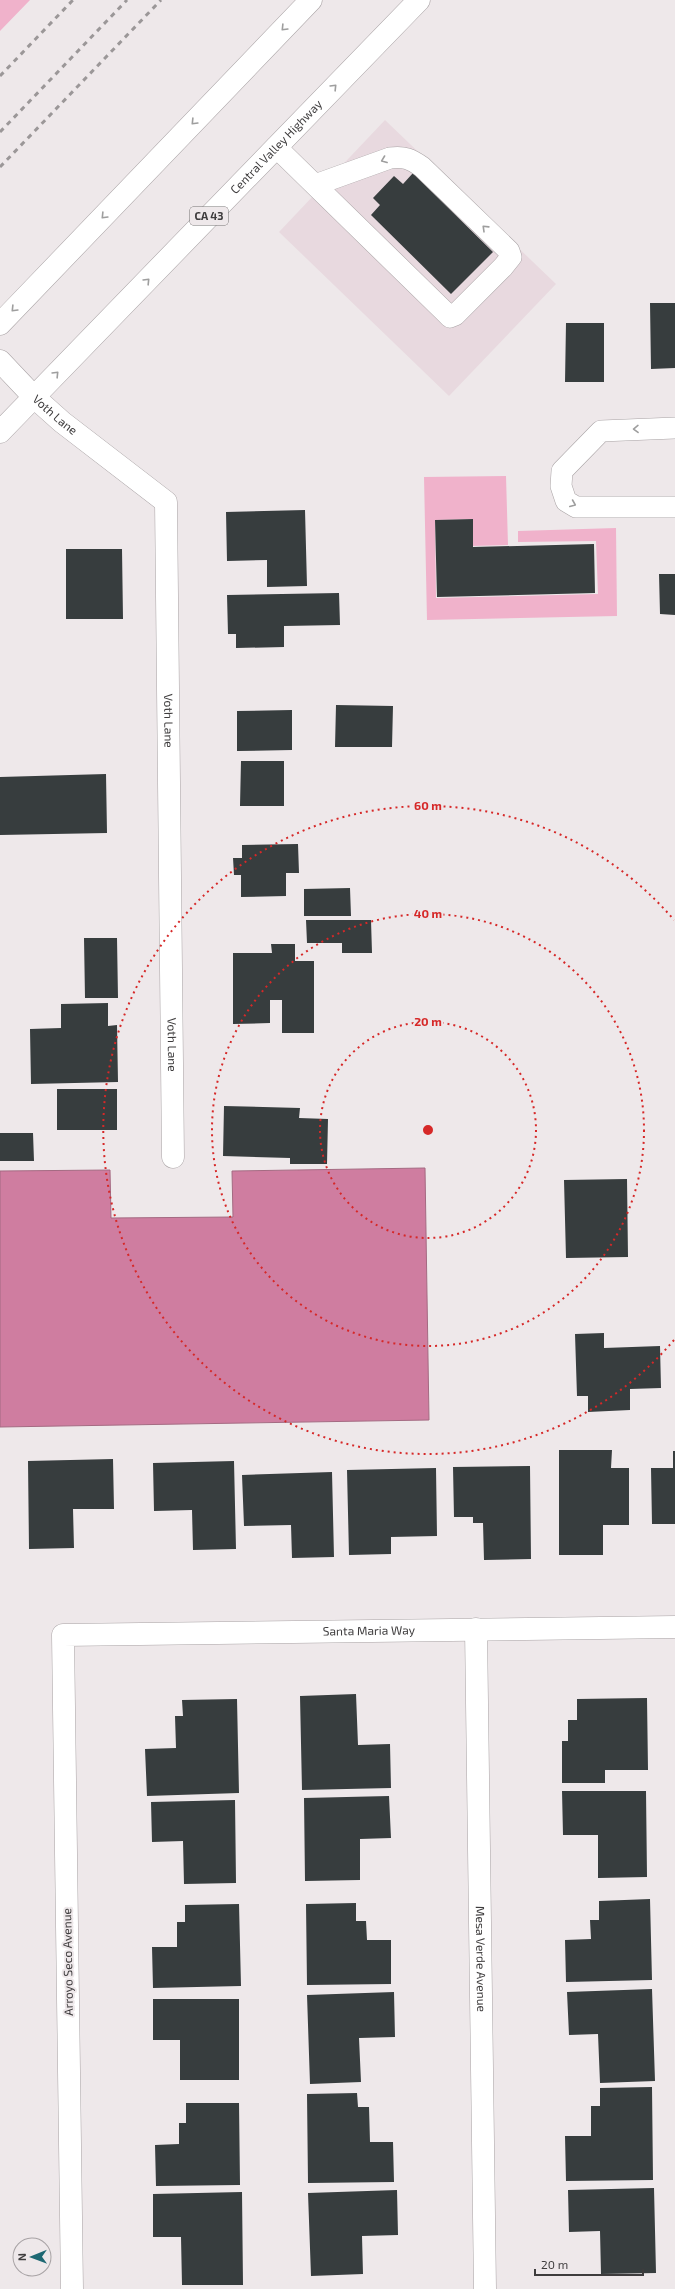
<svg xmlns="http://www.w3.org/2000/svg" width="675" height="2289" viewBox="0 0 675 2289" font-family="'Exo 2',sans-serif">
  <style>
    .built { fill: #e8d9df }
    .green { fill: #f0b2cb }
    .water { fill: #cf7da0; stroke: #a46a82 }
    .building { fill: #373d3e }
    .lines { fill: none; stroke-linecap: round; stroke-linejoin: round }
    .lane-casing { stroke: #a9a3a5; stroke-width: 22 }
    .street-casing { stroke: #a9a3a5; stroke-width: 23 }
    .primary-casing { stroke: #a9a3a5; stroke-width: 23 }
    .lane { stroke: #fff; stroke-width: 21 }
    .street { stroke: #fff; stroke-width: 22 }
    .primary { stroke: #fff; stroke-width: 22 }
    .rail { stroke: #9b9798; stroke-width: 3; stroke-dasharray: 5 5; stroke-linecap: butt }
    .oneway { stroke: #9e9e9e }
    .ring { fill: none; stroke: #d62828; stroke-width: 2; stroke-dasharray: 2 4 }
    .labels { text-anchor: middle; stroke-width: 4; stroke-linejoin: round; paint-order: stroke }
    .shield { fill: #eee8ea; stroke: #737071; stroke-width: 1 }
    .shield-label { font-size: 11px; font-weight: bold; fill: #3e3c3d }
    .street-label { font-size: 12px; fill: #3e3c3d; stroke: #eee8ea }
    .centre { fill: #d62828; stroke: #eee8ea; stroke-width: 2 }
    .ring-label { font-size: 12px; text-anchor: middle; font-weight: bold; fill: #d62828; stroke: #eee8ea; stroke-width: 4; stroke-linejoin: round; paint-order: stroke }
  </style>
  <rect width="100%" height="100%" fill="#eee8ea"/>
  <path class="built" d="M385,120l171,164 -107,112 -170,-164z"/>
  <path class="green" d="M0,0h30l-30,31z
    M506,476l2,69 -36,1v-27l-37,1 1,78 162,-4 -2,-53 -78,1v-11l98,-3 1,88 -190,4 -3,-143z"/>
  <path class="water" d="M425,1168l4,252 -429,7v-256l110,-1 1,48 122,-1 -1,-46z"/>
  <path class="building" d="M413,173l80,79 -42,42 -80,-79 9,-10 -7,-7 21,-22 9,8z
    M650,303h25v65l-24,1z
    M566,323h38v59h-39z
    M305,510l2,76 -40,1v-27l-40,1 -1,-49z
    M473,519v28l121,-3 1,49 -158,4 -2,-77z
    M66,549h56l1,70h-57z
    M659,574h16v41l-15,-1z
    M339,593l1,32 -56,1v21l-48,1v-14h-8l-1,-39z
    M336,705l57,1 -1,41h-57z
    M292,710v40l-55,1v-40z
    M241,761h43v45h-44z
    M106,774l1,59 -107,2v-58z
    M298,844l1,29h-13v23l-45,1v-22h-7l-1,-17h9v-13z
    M350,888l1,28h-47v-27z
    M306,920h65l1,33h-30v-10h-35z
    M84,938h33l1,60h-33z
    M271,944h24v17h19v72h-32v-33h-12v23l-37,1v-71h39z
    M108,1003v23l9,-1 1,57 -87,2 -1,-55 31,-1v-24z
    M57,1089h60v41h-60z
    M224,1106l76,2 -1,10 29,1 -1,45h-37v-6l-67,-2z
    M0,1133h33l1,28h-34z
    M627,1179l1,78 -62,1 -2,-78z
    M604,1333v15l56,-2 1,42 -31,1v21l-42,2v-16h-11l-2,-62z
    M559,1450h53l-1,18h18v57h-26v30h-44z
    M673,1451h2v73h-23l-1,-56h22z
    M113,1459l1,50h-41l1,39 -45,1 -1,-88z
    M234,1461l2,88 -43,1 -1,-40 -38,1 -1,-48z
    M530,1466l1,93 -47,1 -1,-37h-10v-6h-19l-1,-50z
    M436,1468l1,68 -46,1v17l-42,1 -2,-85z
    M332,1472l2,85 -42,1 -1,-33 -47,1 -2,-51z
    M356,1694l2,51 32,-1 1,44 -89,2 -2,-94z
    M647,1698l1,72h-43v13h-43v-42h6v-21h9v-21z
    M237,1699l2,94 -92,3 -2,-47 31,-1 -1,-32h8l-1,-16z
    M562,1791h84l1,86 -49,1v-43h-35z
    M389,1796l2,42 -31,1v41l-55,1 -1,-83z
    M235,1800l1,83 -52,1 -1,-43 -31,1 -1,-40z
    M650,1899l2,81 -86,2 -1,-42 26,-1 -1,-19h9v-19z
    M356,1903v18h10l1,19h24v44l-84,1 -1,-81z
    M239,1904l2,82 -88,2 -1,-41h25v-25h8v-17z
    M652,1989l3,92 -55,2 -2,-49 -29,1 -2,-43z
    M394,1992l1,45 -36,1 2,44 -51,2 -3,-89z
    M153,1999h86v81h-59v-40h-27z
    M652,2087l1,93 -87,1 -1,-45h26v-30h9v-18z
    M357,2093l1,14h11l1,35h23l1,40 -86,1 -1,-89z
    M186,2103h53l1,82 -84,1 -1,-41 24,-1v-21h7z
    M654,2188l2,85 -55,1 -1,-43 -31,1 -1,-42z
    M397,2190l1,45 -36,1 1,38 -52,2 -3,-83z
    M242,2192l1,93h-61l-1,-48h-28v-43z"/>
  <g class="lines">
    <g class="lane-casing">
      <path id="lane" d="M276,147l170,166 4,4 5,-2 48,-48 8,-10 -2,-6 -87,-84c-11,-8 -18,-11 -32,-9l-75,27
        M675,428l-74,3 -39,40 -1,15 5,15 10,6h99"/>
    </g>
    <g class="street-casing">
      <g id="street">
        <path id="s1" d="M0,361l34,36 28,25 104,80 7,655"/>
        <path id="s2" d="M476,1629l9,660"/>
        <path id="s3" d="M72,2289l-9,-654 612,-8"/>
      </g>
    </g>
    <g class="primary-casing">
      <g id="primary">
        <path d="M0,324l311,-324"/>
        <path id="s4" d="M0,432l419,-432"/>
      </g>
    </g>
    <use href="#lane" class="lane"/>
    <use href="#street" class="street"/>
    <use href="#primary" class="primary"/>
    <path class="rail" d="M0,76l73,-76
      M0,132l127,-132
      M0,167l161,-167"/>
  </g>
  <defs><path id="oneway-chevron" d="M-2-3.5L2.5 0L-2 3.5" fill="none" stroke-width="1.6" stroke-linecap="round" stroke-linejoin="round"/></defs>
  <g class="oneway">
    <use href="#oneway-chevron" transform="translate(284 28) rotate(134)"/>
    <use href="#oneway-chevron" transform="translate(334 87) rotate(-46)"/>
    <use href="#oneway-chevron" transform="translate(194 122) rotate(134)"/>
    <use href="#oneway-chevron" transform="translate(384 160) rotate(159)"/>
    <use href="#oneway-chevron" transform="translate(104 216) rotate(134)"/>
    <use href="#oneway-chevron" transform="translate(485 228) rotate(-136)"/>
    <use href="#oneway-chevron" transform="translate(147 281) rotate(-46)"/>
    <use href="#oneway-chevron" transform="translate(14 309) rotate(134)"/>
    <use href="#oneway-chevron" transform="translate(56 374) rotate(-46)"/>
    <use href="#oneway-chevron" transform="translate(636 429) rotate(179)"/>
    <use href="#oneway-chevron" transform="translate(573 504) rotate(23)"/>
  </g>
  <g class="ring">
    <circle cx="428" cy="1130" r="108"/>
    <circle cx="428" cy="1130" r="216"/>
    <path d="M674 1340A324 324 0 1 1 674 920"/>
  </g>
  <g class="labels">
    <rect class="shield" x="190" y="207" width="38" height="18" rx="3"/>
    <g class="shield-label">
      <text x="209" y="220">CA 43</text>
    </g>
    <g class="street-label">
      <text dy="4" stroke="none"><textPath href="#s4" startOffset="397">Central Valley Highway</textPath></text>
      <text dy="4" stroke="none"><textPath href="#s1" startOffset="77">Voth Lane</textPath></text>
      <text dy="4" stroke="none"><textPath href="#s1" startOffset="437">Voth Lane</textPath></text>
      <text dy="4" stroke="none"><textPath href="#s1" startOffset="761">Voth Lane</textPath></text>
      <text dy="4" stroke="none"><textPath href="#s3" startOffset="960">Santa Maria Way</textPath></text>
      <text dy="4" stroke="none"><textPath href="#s2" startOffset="330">Mesa Verde Avenue</textPath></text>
      <text transform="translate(68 1962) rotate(-91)" y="4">Arroyo Seco Avenue</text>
    </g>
  </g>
  <circle cx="428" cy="1130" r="6" class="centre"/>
  <g class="ring-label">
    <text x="428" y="810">60 m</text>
    <text x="428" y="918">40 m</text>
    <text x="428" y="1026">20 m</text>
  </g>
  <g transform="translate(32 2257) rotate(269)"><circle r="19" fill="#eee8ea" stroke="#a8a3a5"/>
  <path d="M0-3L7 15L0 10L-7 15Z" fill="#1e6873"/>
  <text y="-6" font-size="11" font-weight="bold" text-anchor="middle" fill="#3e3c3d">N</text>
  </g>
  <path d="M535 2269v6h108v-6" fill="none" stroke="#3e3c3d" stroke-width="2"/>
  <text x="541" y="2269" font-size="12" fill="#3e3c3d" stroke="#eee8ea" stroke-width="3" paint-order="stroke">20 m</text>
</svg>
